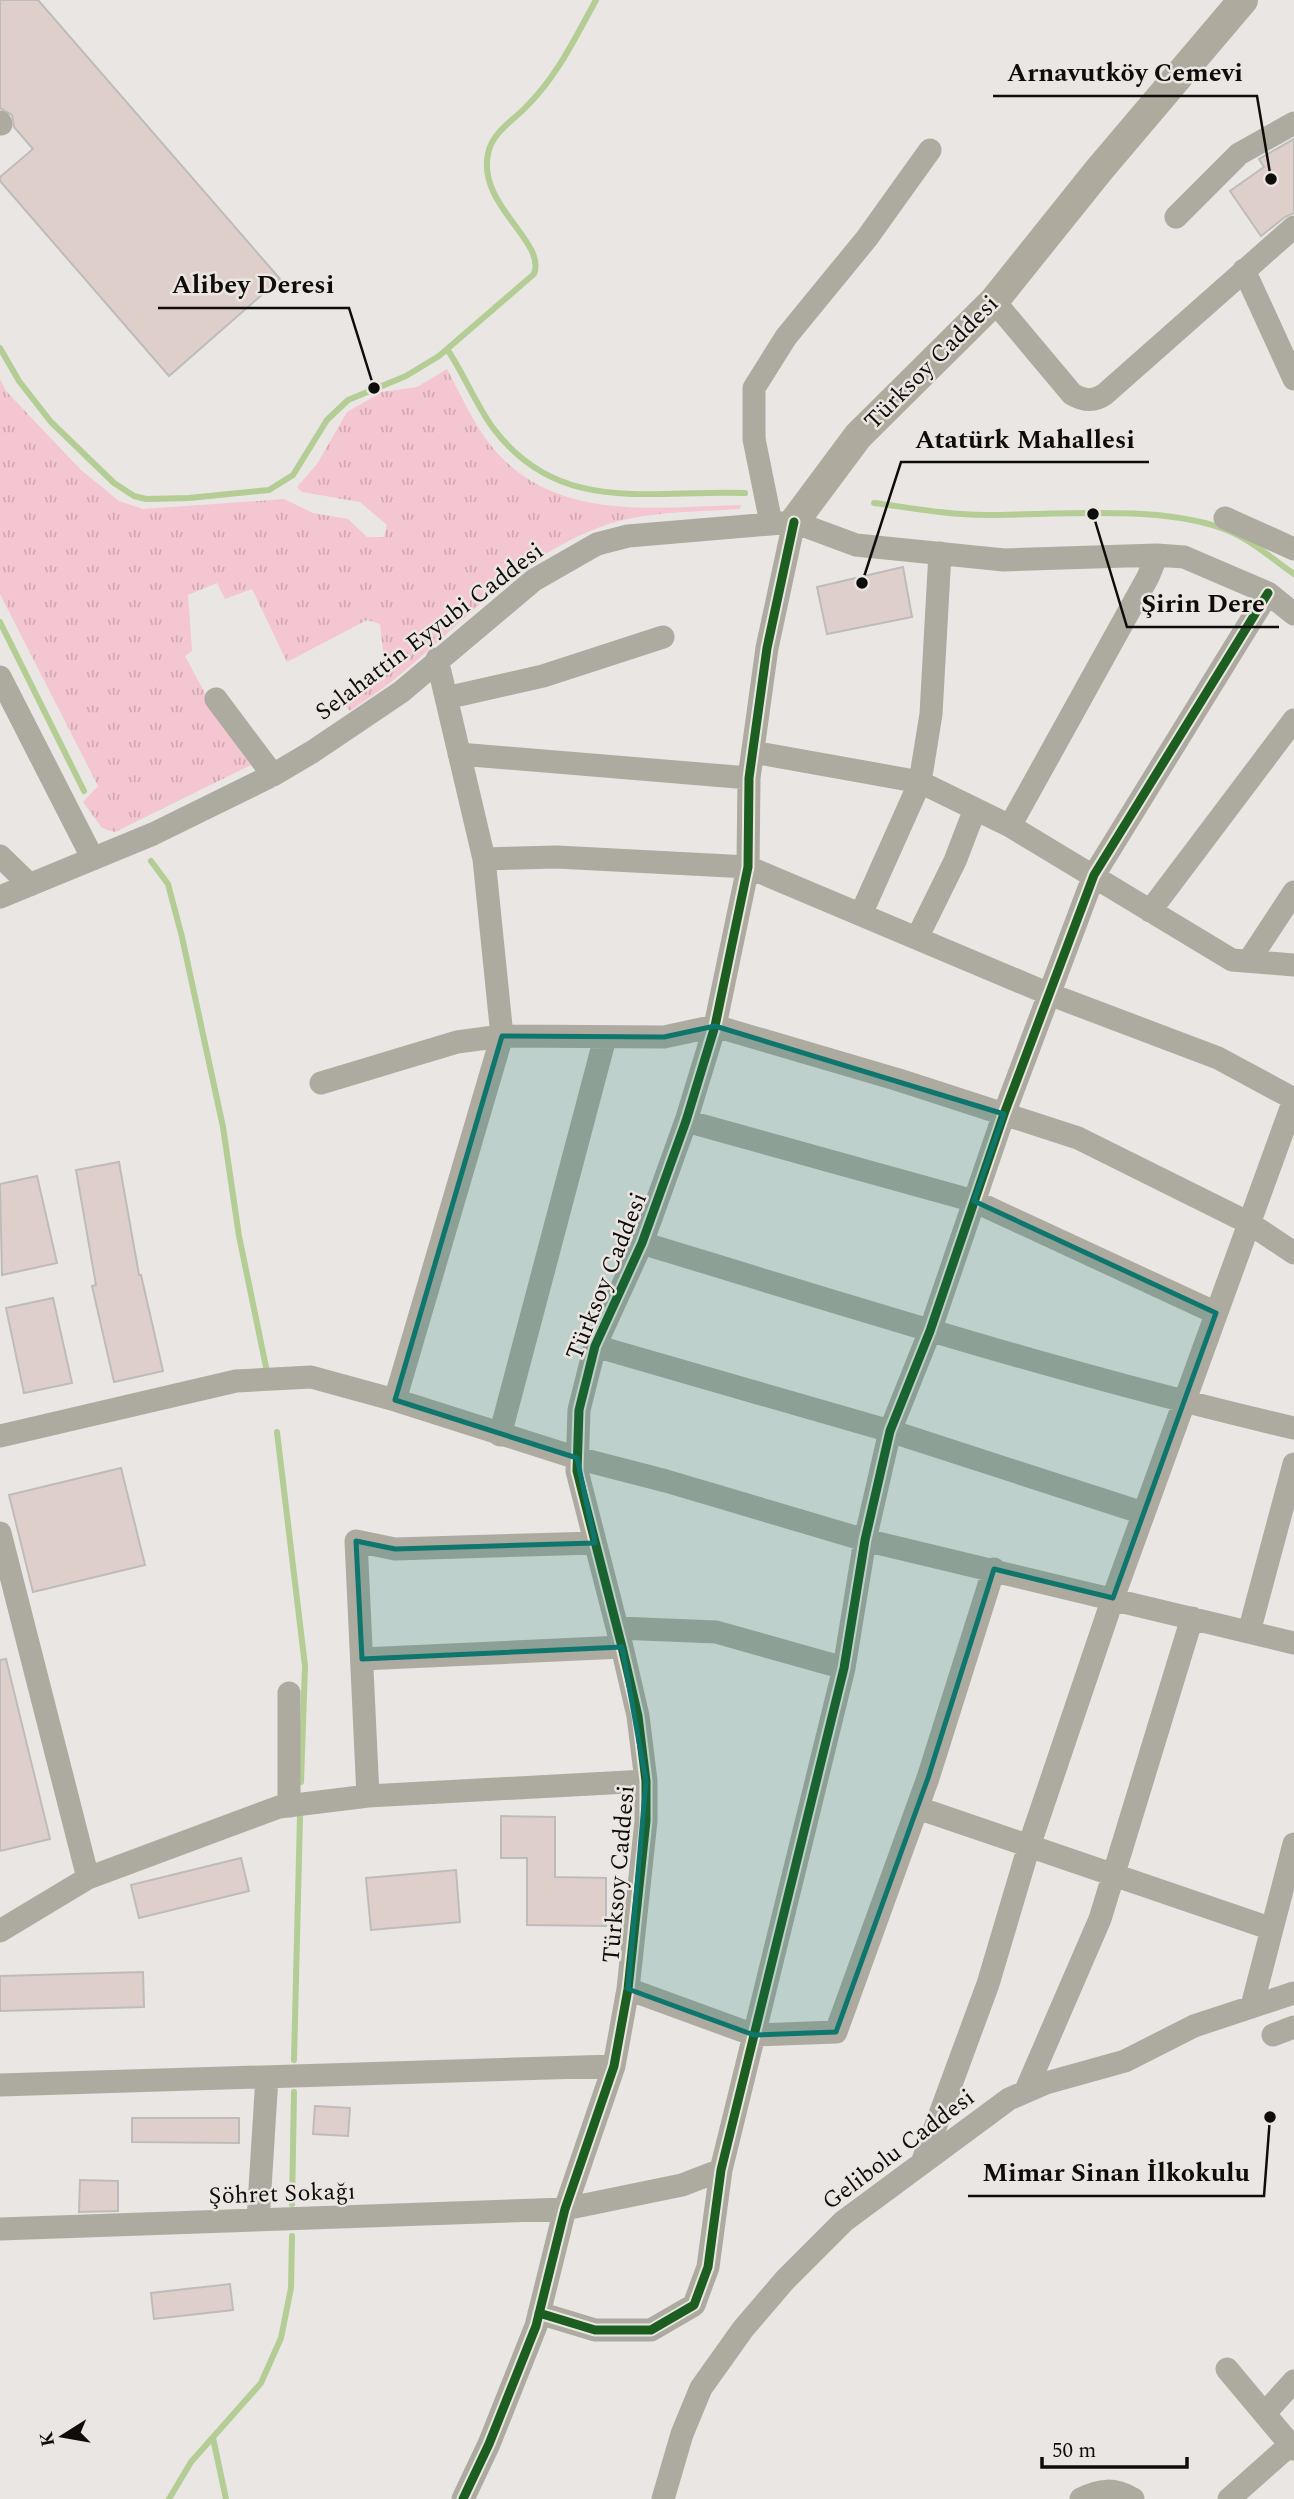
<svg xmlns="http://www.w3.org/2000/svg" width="1294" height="2499" viewBox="0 0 1294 2499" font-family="Spectral,serif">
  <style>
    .grass { fill: url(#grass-tufts) }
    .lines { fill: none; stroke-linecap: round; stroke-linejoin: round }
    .stream { stroke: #b3cd95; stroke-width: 6 }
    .building { fill: #dfcfca; stroke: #bebcba; stroke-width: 2 }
    .minor { stroke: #adaaa0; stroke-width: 23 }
    .major { stroke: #aeaa9e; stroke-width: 30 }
    .cycleway-casing { stroke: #ebe6e1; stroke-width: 13 }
    .cycleway { stroke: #1b5e20; stroke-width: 9 }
    .marked { fill: #0f766e; fill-opacity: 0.2; stroke: #0f766e; stroke-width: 5; stroke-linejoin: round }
    .labels { text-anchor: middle; stroke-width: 5; stroke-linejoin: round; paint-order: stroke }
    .street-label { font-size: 24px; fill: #0f0d0b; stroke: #ebe6e1 }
    .leader { fill: none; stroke: #0f0d0b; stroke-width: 2.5 }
    .callout-dot { fill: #0f0d0b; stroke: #ebe6e1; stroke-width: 2.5 }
    .callout-label { font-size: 26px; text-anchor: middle; font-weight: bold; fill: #0f0d0b; stroke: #ebe6e1; stroke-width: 5; stroke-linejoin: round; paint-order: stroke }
  </style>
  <defs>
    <pattern id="grass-tufts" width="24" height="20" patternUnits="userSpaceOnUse" patternTransform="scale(1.75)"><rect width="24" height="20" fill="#f4c6d1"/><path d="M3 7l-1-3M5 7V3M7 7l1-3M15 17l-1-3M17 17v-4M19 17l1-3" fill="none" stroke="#d0a9b2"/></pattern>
  </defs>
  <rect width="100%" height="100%" fill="#e9e6e3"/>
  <path class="grass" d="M447,369c14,26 27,56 45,78 63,76 161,60 249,58l-1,4c-45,3 -95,2 -137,17 -80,28 -137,94 -201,147 -16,14 -34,25 -52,38l-6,-7 42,-26 -6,-54 -13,-4 -80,42 -35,-73 -27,10 -8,-16 -29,12 4,56 -7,5 38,71 28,38 -136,67 -13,-4 -19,-26 15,-16 -98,-192v-215l6,12 75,79 38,31 24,8 141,-10 29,14 35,6 19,18h17l3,-12 -27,-23 -58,-10 -5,-5 20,-23 30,-52 35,-20 35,-5z"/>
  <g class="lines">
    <path class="stream" d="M0,348l19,33 32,41 63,61 20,13 12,3 43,-1 80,-8 24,-15 34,-55 21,-20 58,-24 33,-20 95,-82c13,-32 -57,-69 -46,-120 4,-21 23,-32 37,-46 32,-31 50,-70 71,-108
      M447,349c17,25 28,54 46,79 67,89 158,61 252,65
      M874,503c37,5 75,12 112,12 69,0 171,-10 235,13 27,9 50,30 73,46
      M0,622l84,169
      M151,861l17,23 14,53 41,190 16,109 27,131
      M277,1432l28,234 -4,116
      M294,2060l6,-244
      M292,2204l2,-112
      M213,2438l13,61
      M169,2499l22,-37 70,-79 20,-45 10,-50 1,-52"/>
  </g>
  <path class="building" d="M0,0h38l242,279 -111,97 -169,-195v-4l33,-28 -19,-22 -2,-12 -12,-7z
    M1294,139v74l-9,4 -24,19 -31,-45 34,-24 -5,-8z
    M903,567l9,50 -85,17 -10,-47z
    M119,1162l20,113h2l22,96 -49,11 -22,-96 4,-1 -20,-115z
    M37,1176l20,87 -55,12 -2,-91z
    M53,1298l19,85 -48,10 -18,-85z
    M121,1468l24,97 -112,27 -24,-97z
    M6,1659l44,180 -50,12v-191z
    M501,1816l54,1v60l51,1v48l-79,-1v-67h-26z
    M241,1858l8,33 -110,27 -8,-33z
    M456,1870l4,52 -89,8 -5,-52z
    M143,1972l1,35 -144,4v-35z
    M315,2106l35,2 -2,28 -35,-2z
    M132,2118h107v25l-107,-1z
    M80,2180l38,1v30l-39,1z
    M230,2284l3,26 -79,9 -3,-26z"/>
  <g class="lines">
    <path class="minor" d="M0,122l1,2
      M1176,217l63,-63 55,-31
      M1244,270l50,109
      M994,301l78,93c12,7 22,8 33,0l189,-167
      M1225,518l69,31
      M771,523l-17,-84v-51l32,-51 81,-99 63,-88
      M0,677l93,182
      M446,698l97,-22 120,-39
      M216,699l57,76
      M753,752l167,30 90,44 222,134 62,5
      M459,754l290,24
      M1010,826l138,-249 9,-22
      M0,856l30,29
      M484,859l73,-2 191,10 301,127 169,64 76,41
      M0,897l153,-63 120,-59 39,-23 89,-60 133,-112 63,-36 31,-8 166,-14 62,23 148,15 153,-5 27,2 84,36 26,21
      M1150,911l144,-191
      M861,914l59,-132 11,-68 9,-161
      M917,938l38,-77 20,-52
      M1250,959l44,-67
      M321,1083l136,-41 45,-6 162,1 51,-11 184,54 179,58 171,85 45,30
      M686,1121l288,80 242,112
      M642,1243c216,66 432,134 652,185
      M595,1346l295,85 253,82
      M395,1400l107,-364 -18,-177 -47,-200
      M500,1435l105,-397
      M0,1436l236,-55 75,-4 84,23 182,58 89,23 199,59 429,103
      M0,1533l88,345
      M618,1628l98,4 128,36
      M1249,1632l45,-168
      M362,1659l260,-12
      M289,1693v113
      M368,1796l-12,-255 39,8 200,-6
      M918,1808l354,121
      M0,1931l88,-53 191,-71 89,-11 278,-15
      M628,1989l126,46 82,-3 92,-254 66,-209
      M1252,2006l42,-162
      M1273,2035l21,-8
      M0,2085l614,-19
      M1026,2090l74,-171 92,-301
      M922,2163l66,-179 41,-138 84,-248 181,-498
      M258,2220l9,-143
      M0,2229l565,-20 117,-24 39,-15
      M539,2313l56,17h56l43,-25 14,-38 13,-97 123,-502 21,-128 25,-109 40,-100 74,-217 90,-239 174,-282
      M1227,2369l67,80
      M1265,2413l29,-32
      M463,2499l26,-55 47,-118 29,-117 49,-143 14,-77 18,-168v-40l-8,-65 -16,-69 -45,-176 2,-61 16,-64 47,-103 44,-122 29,-95 33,-159 1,-89 18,-130 27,-126
      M663,2499l19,-65 19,-46 42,-59 42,-49 59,-59 165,-122 37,-16 79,-22 69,-35 100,-33
      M1081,2499c19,-10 33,-11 52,0
      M1229,2499l61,-54"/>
    <path class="major" d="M794,522l64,-86 136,-135 105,-131 144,-170"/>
    <g class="cycleway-casing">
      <path id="cycleway" d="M539,2313l56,17h56l43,-25 14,-38 13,-97 123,-502 21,-128 25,-109 40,-100 74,-217 90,-239 174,-282
        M463,2499l26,-55 47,-118 29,-117 49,-143 14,-77 18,-168v-40l-8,-65 -16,-69 -45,-176 2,-61 16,-64 47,-103 44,-122 29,-95 33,-159 1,-89 18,-130 27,-126"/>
    </g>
    <use href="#cycleway" class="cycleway"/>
  </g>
  <path class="marked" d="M715,1026l289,88 -30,87 242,112 -103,285 -119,-29 -66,209 -92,254 -82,3 -126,-46 18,-208 -24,-134 -260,12 -6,-118 39,8 200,-6 -18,-85 -182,-58 107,-364 162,1z"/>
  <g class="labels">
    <g class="street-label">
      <text transform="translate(931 362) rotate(-45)" y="8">Türksoy Caddesi</text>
      <text transform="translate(429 631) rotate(-37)" y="8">Selahattin Eyyubi Caddesi</text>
      <text transform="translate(606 1276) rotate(-68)" y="8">Türksoy Caddesi</text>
      <text transform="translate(618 1874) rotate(-85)" y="8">Türksoy Caddesi</text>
      <text transform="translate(898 2149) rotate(-37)" y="8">Gelibolu Caddesi</text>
      <text transform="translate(282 2193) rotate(-2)" y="8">Şöhret Sokağı</text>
    </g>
  </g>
  <path class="leader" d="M1271 179L1257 96H993M374 388L349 308H158M862 583L901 462H1149M1093 514L1127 627H1279M1270 2117L1264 2196H968"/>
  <g class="callout-dot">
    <circle cx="1271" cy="179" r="7"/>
    <circle cx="374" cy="388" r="7"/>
    <circle cx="862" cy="583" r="7"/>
    <circle cx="1093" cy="514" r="7"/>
    <circle cx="1270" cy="2117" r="7"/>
  </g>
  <g class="callout-label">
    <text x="1125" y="81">Arnavutköy Cemevi</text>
    <text x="253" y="293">Alibey Deresi</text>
    <text x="1025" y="448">Atatürk Mahallesi</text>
    <text x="1203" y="612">Şirin Dere</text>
    <text x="1116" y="2181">Mimar Sinan İlkokulu</text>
  </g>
  <g transform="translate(63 2436) rotate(259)" stroke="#ebe6e1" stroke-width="5" paint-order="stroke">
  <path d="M0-5L12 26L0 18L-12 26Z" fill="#0f0d0b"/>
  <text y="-10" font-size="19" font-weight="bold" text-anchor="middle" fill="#0f0d0b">K</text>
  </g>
  <path d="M1042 2457v10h145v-10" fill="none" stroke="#0f0d0b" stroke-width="3.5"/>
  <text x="1052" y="2457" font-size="21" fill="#0f0d0b" stroke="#ebe6e1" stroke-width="5" paint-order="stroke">50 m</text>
</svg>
